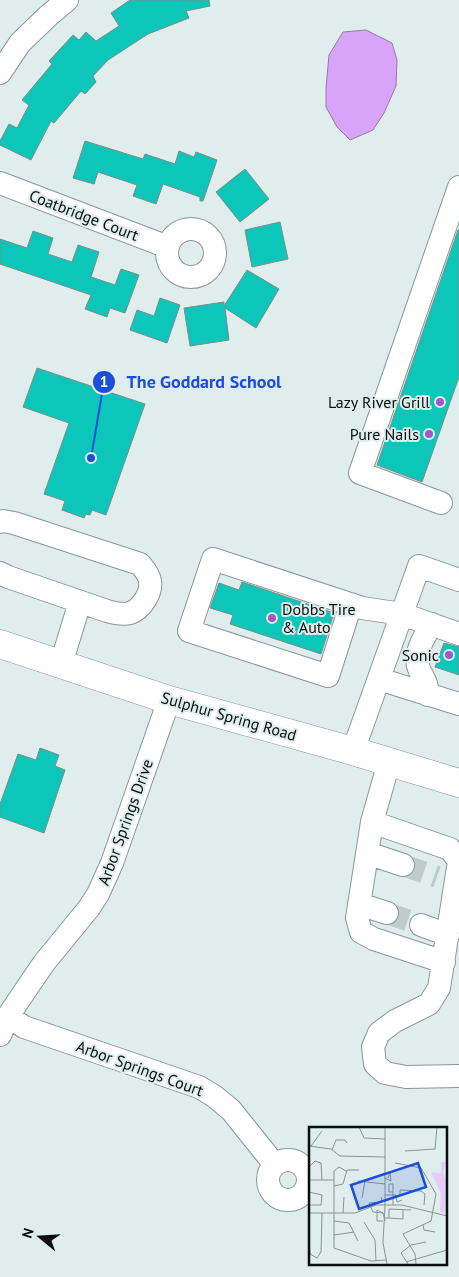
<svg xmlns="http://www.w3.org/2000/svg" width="459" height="1277" viewBox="0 0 459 1277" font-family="'PT Sans',sans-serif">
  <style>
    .water { fill: #d8a4f9; stroke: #9a77b2 }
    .building { fill: #0bc6b9; stroke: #7e8c8a }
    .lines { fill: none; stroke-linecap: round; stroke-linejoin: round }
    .minor-tunnel { stroke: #bfcccb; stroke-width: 22; stroke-dasharray: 22 11; stroke-linecap: butt }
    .minor-casing { stroke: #899896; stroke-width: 24 }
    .major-casing { stroke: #899896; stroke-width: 29 }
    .minor { stroke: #fff; stroke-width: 22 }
    .major { stroke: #fff; stroke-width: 28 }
    .poi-dot { fill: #a158cc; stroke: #dfeeec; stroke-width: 2 }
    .labels { text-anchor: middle; stroke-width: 4; stroke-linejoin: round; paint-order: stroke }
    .street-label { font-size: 16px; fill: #090e0d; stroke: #dfeeec }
    .poi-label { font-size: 16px; fill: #090e0d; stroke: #dfeeec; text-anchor: end }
    .inset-road { fill: none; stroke: #899493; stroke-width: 1 }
    .view { fill: #1d4ed8; fill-opacity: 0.15; stroke: #1d4ed8; stroke-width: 2.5 }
    .inset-edge { fill: none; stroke: #090e0d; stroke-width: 2.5 }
    .leader { fill: none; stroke: #1d4ed8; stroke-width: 2 }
    .callout-dot { fill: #1d4ed8; stroke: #dfeeec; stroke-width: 2 }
    .mark-label { font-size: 15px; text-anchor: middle; font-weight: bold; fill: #fff }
    .callout-label { font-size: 18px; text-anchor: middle; font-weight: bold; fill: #1d4ed8; stroke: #dfeeec; stroke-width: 4; stroke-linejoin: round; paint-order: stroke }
  </style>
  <rect width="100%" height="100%" fill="#dfeeec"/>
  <path class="water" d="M366,30l26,13 5,17 -1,26 -12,27 -11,17 -23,10 -13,-13 -11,-20v-19l3,-33 14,-23z"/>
  <path class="building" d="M130,0h79l1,6 -24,5 3,7 -41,16 -40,26 -15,16 3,6 -11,12 -4,-3 -27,32 -3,-2 -20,39 -31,-15v-4l9,-17 8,4 12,-23 -7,-5 30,-36 -3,-3 24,-26 6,5 7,-8 10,9 23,-15 -8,-13z
    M85,141l58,18 2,-5 30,10 4,-13 15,6 2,-5 21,8 -14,41h-3v-4l-37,-13 -7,20 -23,-8 4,-11 -39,-13 -4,12 -21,-6z
    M245,169l24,30 -29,23 -24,-30z
    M280,222l8,37 -36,8 -7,-37z
    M458,230h1v147l-37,105 -45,-17z
    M33,231l20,7 -5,16 24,8 6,-17 21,7 -8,25 24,8 6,-16 18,6 -14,38 -15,-5 -3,9 -22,-8 6,-14 -91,-31v-25l27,9z
    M247,270l32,19 -23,39 -31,-20 4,32 -39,6 -6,-38 40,-6v4z
    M160,298l20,7 -13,38 -37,-13 7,-20 17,6z
    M37,368l108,36 -39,111 -14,-5 -2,5 -4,-1 -2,4 -22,-8 3,-9 -21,-7 25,-71 -46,-16z
    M242,582l92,31 -13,41 -91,-30 3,-9 -23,-7 9,-25 20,7z
    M444,643l15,4v28l-24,-8z
    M40,748l19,7 -4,11 10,4 -21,63 -44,-16v-13l18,-50 18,6z"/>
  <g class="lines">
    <path class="minor-tunnel" d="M403,865l34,12
      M387,913l34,12"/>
    <g class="minor-casing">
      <path id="minor" d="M0,73l20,-30 28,-27 19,-16
        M0,183l168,64
        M167 253a24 24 0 1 1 48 0a24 24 0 1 1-48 0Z
        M441,503l-81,-30 99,-286
        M0,522l3,-1 11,2 126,41c4,5 9,10 10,17 2,11 -8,28 -20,32 -7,2 -16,0 -23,-2l-99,-34 -8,-4
        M351,604l-23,72 -139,-45 24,-72 149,49 40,6 57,20
        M61,664l19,-62
        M379,679l80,25
        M428,695c0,-11 -5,-17 -9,-26 -6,-15 5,-32 13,-45
        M353,751l66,-185 40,14
        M389,762l-17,60 -15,96 4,14 13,7 70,23
        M372,822l78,27 9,12 -20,127 -10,16 -34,17 -16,12 -6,14 2,17 10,9 21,4 53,-1
        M367,853l36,12
        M359,904l28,9
        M421,925l27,10
        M8,1016l16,11 175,60 15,9 17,14 44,55
        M0,1035l8,-19 36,-53 45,-55 9,-14 14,-31 57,-163
        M268 1180a20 20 0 1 1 40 0a20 20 0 1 1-40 0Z"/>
    </g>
    <g class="major-casing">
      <path id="major" d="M0,644l169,56 184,51 106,32"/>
    </g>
    <use href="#minor" class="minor"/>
    <use href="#major" class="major"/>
  </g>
  <g class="poi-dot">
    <circle cx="440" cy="402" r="5"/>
    <circle cx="429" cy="434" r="5"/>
    <circle cx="272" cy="618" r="5"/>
    <circle cx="449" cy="655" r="5"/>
  </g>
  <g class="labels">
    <g class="street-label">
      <text transform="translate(84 215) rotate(21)" y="6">Coatbridge Court</text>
      <text transform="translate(229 716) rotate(16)" y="6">Sulphur Spring Road</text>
      <text transform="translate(125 822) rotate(-70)" y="6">Arbor Springs Drive</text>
      <text transform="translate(140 1068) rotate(20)" y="6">Arbor Springs Court</text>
    </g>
    <g class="poi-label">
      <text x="430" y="408">Lazy River Grill</text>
      <text x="419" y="440">Pure Nails</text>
      <text x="282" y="615" text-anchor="start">Dobbs Tire<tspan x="282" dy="18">&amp; Auto</tspan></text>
      <text x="439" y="661">Sonic</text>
    </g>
  </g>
  <g transform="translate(309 1127)">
    <rect width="138" height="138" fill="#dfeeec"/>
    <path d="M132,35h5l-3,11 3,6 -1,34 -5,-1 1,-19 -10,-21 10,1z" fill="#e6cbf9"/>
    <path class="inset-road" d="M50,0l5,11 21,1M76,0v79M0,19l22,3 9,7 45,1M2,19l11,-15M23,23l4,-10h9l2,3M96,24l30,-2 2,-22M86,36l26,5 15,26 -5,27 -28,13 12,20 1,10M0,40l6,-6 6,2 1,17M37,44l-7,-4 -5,4v77l37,13 15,-1M76,51l6,3 -1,-9 -2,6M0,53h25M49,54l27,3M25,59l9,-2 4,-14h12M0,65l13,3 -1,10h-12M84,65h-4v-8h4v21M76,68h11l1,7 5,-2M91,68v-5l21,1 4,3 -1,11M73,70l-1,5 -12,1 4,9 10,1 2,8M53,71l3,-17M76,79l-2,37 4,21M0,86h46l21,-8h26l45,11M34,86l1,-16M76,91h4v-9l22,1M80,91l14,1v-9M25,94l15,2 9,18M74,94h-6v-11l6,3M55,95l11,18 1,21M114,98l1,5 11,2M25,108l20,-3M0,113l1,14 7,4 4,-6 1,-39M97,135l41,-12M99,137l-7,-11 10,-8 15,-3"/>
    <path class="view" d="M109,36l8,24 -67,22 -8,-24z"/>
    <rect width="138" height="138" class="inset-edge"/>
  </g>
  <path class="leader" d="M91 458L104 382"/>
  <g class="callout-dot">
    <circle cx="91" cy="458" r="5"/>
    <circle cx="104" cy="382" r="12"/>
  </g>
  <g class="mark-label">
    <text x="104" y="387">1</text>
  </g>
  <g class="callout-label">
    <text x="204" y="388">The Goddard School</text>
  </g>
  <g transform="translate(40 1237) rotate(288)" stroke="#dfeeec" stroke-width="4" paint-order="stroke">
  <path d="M0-4L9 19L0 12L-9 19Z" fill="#090e0d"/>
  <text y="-8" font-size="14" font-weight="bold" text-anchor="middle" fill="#090e0d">N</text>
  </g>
</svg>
